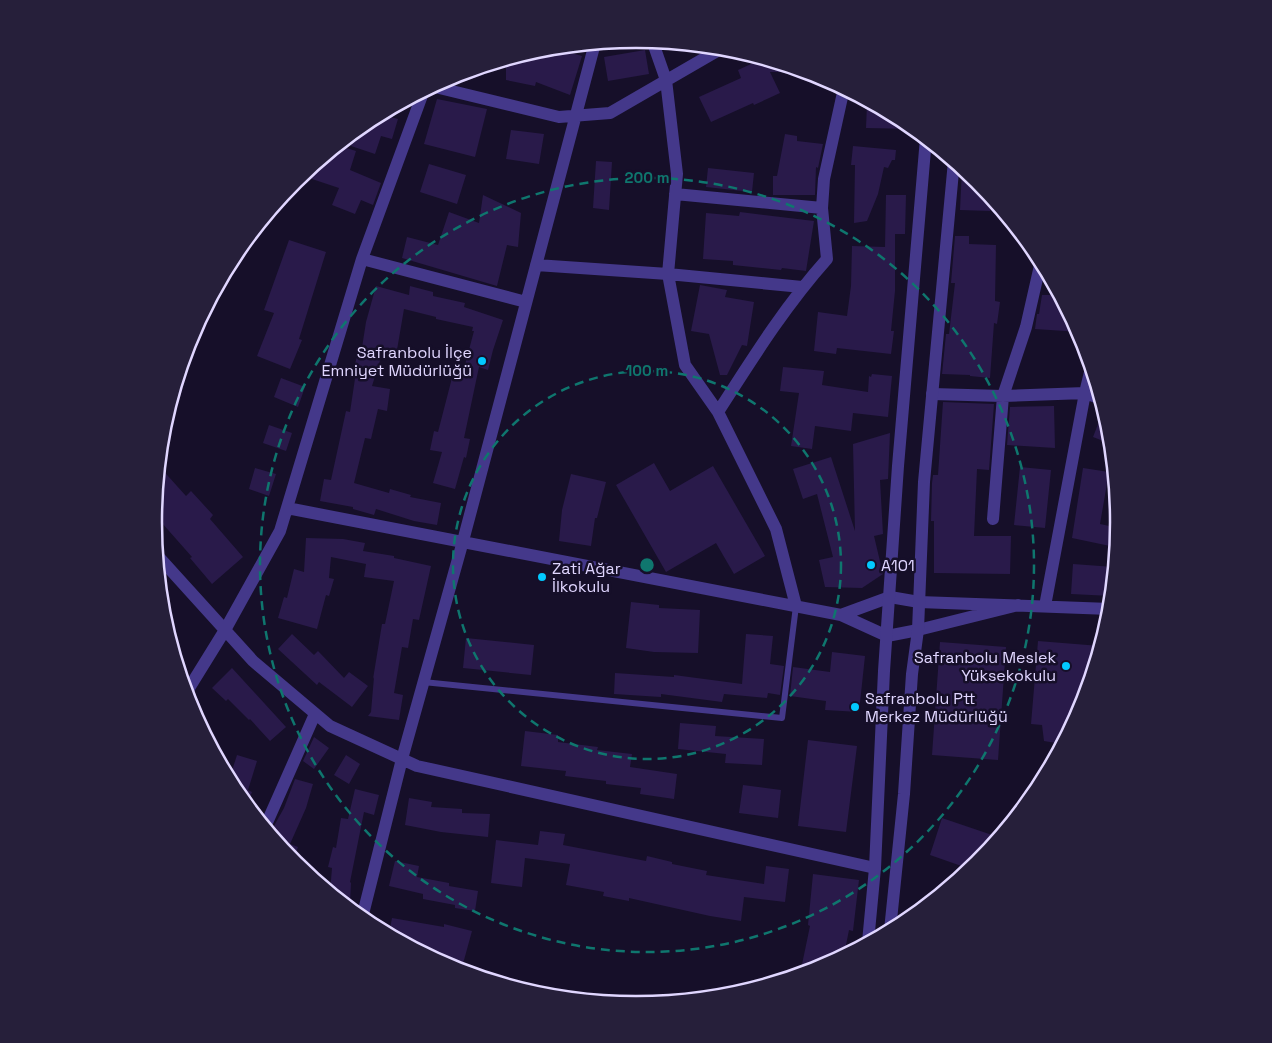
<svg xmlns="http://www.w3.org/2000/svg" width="1272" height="1043" viewBox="0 0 1272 1043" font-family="'Space Grotesk',sans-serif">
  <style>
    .building { fill: #291a4a }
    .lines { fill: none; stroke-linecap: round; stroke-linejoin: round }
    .service { stroke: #44388a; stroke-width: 6 }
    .minor { stroke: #44388a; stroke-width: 12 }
    .tertiary { stroke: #44388a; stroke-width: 12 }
    .ring { fill: none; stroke: #0f766e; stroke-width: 2.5; stroke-dasharray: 9 6 }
    .poi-dot { fill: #02c9ff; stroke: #160f29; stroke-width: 2 }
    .labels { text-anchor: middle; stroke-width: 5; stroke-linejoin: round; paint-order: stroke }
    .poi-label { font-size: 16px; fill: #e0d6ff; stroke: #160f29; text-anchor: start }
    .rim { fill: none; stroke: #e0d6ff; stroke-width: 2.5 }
    .centre { fill: #0f766e; stroke: #160f29; stroke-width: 2.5 }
    .ring-label { font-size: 15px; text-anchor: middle; font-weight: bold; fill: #0f766e; stroke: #160f29; stroke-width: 5; stroke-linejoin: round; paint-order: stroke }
  </style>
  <rect width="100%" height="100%" fill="#160f29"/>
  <path class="building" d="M557,49l25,7 -12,39 -34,-13 -1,4 -29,-6v-21l25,-8 24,6z
    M645,50l4,24 -41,7 -4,-24z
    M764,58l36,11v3h-30l10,21 -26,12 -1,-2 -42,19 -12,-25 42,-19 -3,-8z
    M437,99l50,10 -12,48 -51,-13z
    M867,104h7l30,16 11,9 -49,-1z
    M380,114l18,5 -6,20 -11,-3 -6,18 -24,-8 6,-17 7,-6 9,3 3,-10z
    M511,130l33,4 -5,30 -33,-5z
    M785,134l12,2v5l26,3 -5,24 -2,-1 -1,28h-42v-19h4z
    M337,145l19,6 -6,19 31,13 -8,22 -12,-5 -6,14 -23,-9 7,-17 -30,-10 4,-13 11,-9 6,2 4,-10z
    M853,146l43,4 -1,10h-3l-4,8 -4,-1 -6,27 -11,27 -13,2 1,-58h-4z
    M596,161l16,1 -3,48 -16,-2z
    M429,164l37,11 -9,29 -37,-12z
    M708,168l46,5 -2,19 -46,-5z
    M962,168l16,12 12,16v15l-30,-1z
    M483,195l38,18 -3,34 -11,-2 -10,41 -95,-28 5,-21 31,8 11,-33 30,11z
    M886,195h20l-1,39h-10v57l-4,40h3l-3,23 -54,-6 -1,6 -22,-3 4,-39 29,4 4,-30 1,-40 33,1z
    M740,212l74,9 -8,50 -24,-3 -1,2 -48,-5v-4l-30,-2 3,-46 33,3z
    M955,236h14v8l27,1 -1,56 5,1 -3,22 -3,-1 -4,55 -20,-2v-1l-28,-1 4,-40h3l6,-51h-4z
    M289,240l37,12 -27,87 3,1 -12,29 -33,-13 17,-43 -10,-3z
    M700,285l27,5 -2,7 29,5 -7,44 -5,-1 -15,30h-7l-11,-41 -18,-3z
    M376,286l33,9 1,-9 23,6v4l32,7 -1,4 39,13 -10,30 -5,20 -9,-3 -15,71 6,1 -4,19 -2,-1 -9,32 -22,-6 9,-31 -12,-2 4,-19 4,1 15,-58 9,2 12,-45h-2l1,-4 -37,-8v-2l-32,-8 -7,41 -13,-2 -12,38 18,3 -3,22 -9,-2 -7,30 -6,-1 -11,45 35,10 1,-4 21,6 -1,2 31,6 -4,22 -23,-4 -38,-12 -2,6 -21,-6v-2l-33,-6 4,-22 7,1 15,-69 4,1 6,-40 -3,-1 5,-18 3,1 5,-32z
    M1042,295h18l20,37 -45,-3 2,-15h2z
    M783,367l41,4 -2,14 46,7 1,-16 2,1 1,-3 20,2 -4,41 -35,-4 -2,18 -36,-5 -3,23 -21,-3 8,-53 -19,-2z
    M281,378l24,9 -7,20 -24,-10z
    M943,402l51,2 -5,66 -12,-1 -3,67h37l-1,38 -76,-1v-52h-3l1,-38 1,-8h5z
    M1054,406l1,42 -48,-3 3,-38z
    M1104,409l6,19 1,16 -18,-7z
    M269,425l23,8 -6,18 -23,-8z
    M890,433l-2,46 -8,1 3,54 -9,2 9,38 -21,14 -37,-1 -6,-27 14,-3 -16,-63 -14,5 -10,-30 38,-12 24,74 -2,-87z
    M654,463l16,28 43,-25 52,90 -31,18 -18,-31 -50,29 -50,-87z
    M159,466l27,30 5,-5 22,24 -3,4 33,38 -31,27 -22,-26 2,-1 -38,-43z
    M1020,467l31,3 -6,58 -31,-3z
    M255,468l21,6 -7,22 -20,-7z
    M1083,468l26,4 -9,52 14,3 -4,19 -38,-8z
    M571,474l35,8 -9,36h-2l-4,28 -32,-5 3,-31z
    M306,538l37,1 22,4 -2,8 31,5v2l37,8 -12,54 -6,-1 -5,29 -6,-1 -8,46 9,2 -4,25 -31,-4 3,-4 3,-35 -1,2 9,-55h3l9,-43 -30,-4 2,-13 -35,-7 -2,21 5,1 -5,17 -3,-1 -9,34 -39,-11 6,-21 3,1 7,-29 10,3z
    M1073,564l41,3 -3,29 -40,-2z
    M631,602l28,3v3l41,2 -2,43 -44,-1 -28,-4z
    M292,634l22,21 4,-4 26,27 5,-6 19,14 -16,21 -33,-25 -2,3 -39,-36z
    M746,634l27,2 -3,28 14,2 -4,29 -12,-2 -1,5 -43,-4 -2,8 -61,-8v3l-47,-3 1,-21 59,4v-2l68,9z
    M466,638l68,7 -3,30 -68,-7z
    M1038,641l62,5 -18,60 -20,38 -18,-3 -2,-16 -11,-1z
    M940,642l66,5 -8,113 -66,-5z
    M832,652l33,4 -6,56 -34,-2 1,-9 -36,-5 3,-29 37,5z
    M232,668l54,59 -16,14 -20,-22 -1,1 -21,-21 -2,2 -14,-13z
    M680,723l36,3 -1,10 49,3 -2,26 -37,-2 1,-9 -48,-5z
    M525,731l33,4v7l40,5 -1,3 35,4 -2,13 47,7 -3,25 -34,-5 1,-6 -35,-4v-3l-41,-5 1,-5 -45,-5z
    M314,737l15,11 -15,21 -11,-8z
    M808,740l49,6 -11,86 -48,-6z
    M237,755l20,6 -9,29 4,2 -5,12 -13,-15 -5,-9z
    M346,755l14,9 -11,20 -15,-9z
    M295,779l18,5 -7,24 -16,36 8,3 -5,14 -23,-28 14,-25z
    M743,785l38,5 -3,28 -39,-5z
    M355,789l24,6 -5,20 -10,-3 -14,70 1,1 -1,20 -7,-1 -13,-10 2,-24 -4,-1 5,-20 3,1 5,-30 7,1z
    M409,798l23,4 -1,5 31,2v4l28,1 -2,23 -47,-5 -36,-7z
    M942,818l56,19 -21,26 -7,6 -40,-14z
    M540,831l25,3 -2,11 83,16 1,-5 25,6v2l35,7 -1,4 58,9 2,-18 23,3 -4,33 -41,-5 -3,24 -31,-5 -81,-18v3l-26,-5 1,-4 -38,-7 4,-21 -45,-6 -3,29 -31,-4 5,-43 42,5z
    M395,861l24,5 -2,11 32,6v3l29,5 -3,20 -20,-3v-3l-32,-6v-5l-34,-8z
    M813,874l46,6 -6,51 -4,-1 -5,25 -24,13 -20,6 10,-48 -2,-1z
    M392,918l52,9v-3l28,7 -11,40 -10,-4 -62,-33z"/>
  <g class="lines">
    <path class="service" d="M423,682l359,36 14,-112"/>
    <path class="minor" d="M652,40l14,40 11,94 -9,100 17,91 33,47 58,117 20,77
      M431,86l128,31 51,-4 114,-66
      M675,194l147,14
      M362,259l164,43
      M536,265l132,9 134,13
      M932,394l71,2 82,-3 16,6
      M718,412c34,-53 67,-106 109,-153l-5,-51 2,-29 20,-91
      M287,508l554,107 46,21 31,-6 100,-25
      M993,519l10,-123 23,-69 15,-66
      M157,555l96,106 77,65 87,40 458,102
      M1045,606l40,-213 6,-25
      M841,615l49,-18 29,5 191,7
      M186,693l39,-63 55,-99 82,-272 62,-169
      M265,827l50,-113
      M362,918l40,-159 61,-218 132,-498"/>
    <path class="tertiary" d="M890,930l14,-136 8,-120 6,-44 6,-148 30,-321
      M868,942l7,-74 9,-197 14,-205 28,-328"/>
  </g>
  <g class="ring">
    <circle cx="647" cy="565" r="194"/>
    <circle cx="647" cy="565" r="387"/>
  </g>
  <g class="poi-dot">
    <circle cx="482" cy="361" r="5"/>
    <circle cx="871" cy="565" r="5"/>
    <circle cx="542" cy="577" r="5"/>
    <circle cx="1066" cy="666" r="5"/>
    <circle cx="855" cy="707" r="5"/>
  </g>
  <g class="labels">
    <g class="poi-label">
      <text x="472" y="358" text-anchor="end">Safranbolu İlçe<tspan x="472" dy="18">Emniyet Müdürlüğü</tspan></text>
      <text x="881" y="571">A101</text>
      <text x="552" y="574">Zati Ağar<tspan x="552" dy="18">İlkokulu</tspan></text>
      <text x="1056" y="663" text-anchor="end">Safranbolu Meslek<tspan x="1056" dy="18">Yüksekokulu</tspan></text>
      <text x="865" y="704">Safranbolu Ptt<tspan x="865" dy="18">Merkez Müdürlüğü</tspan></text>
    </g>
  </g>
  <path d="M0 0H1272V1043H0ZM162 522a474 474 0 1 1 948 0a474 474 0 1 1-948 0Z" fill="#261f3a" fill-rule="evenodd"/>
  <path class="rim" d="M162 522a474 474 0 1 1 948 0a474 474 0 1 1-948 0Z"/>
  <circle cx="647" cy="565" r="8" class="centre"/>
  <g class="ring-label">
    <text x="647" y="183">200 m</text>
    <text x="647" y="376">100 m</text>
  </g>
</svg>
